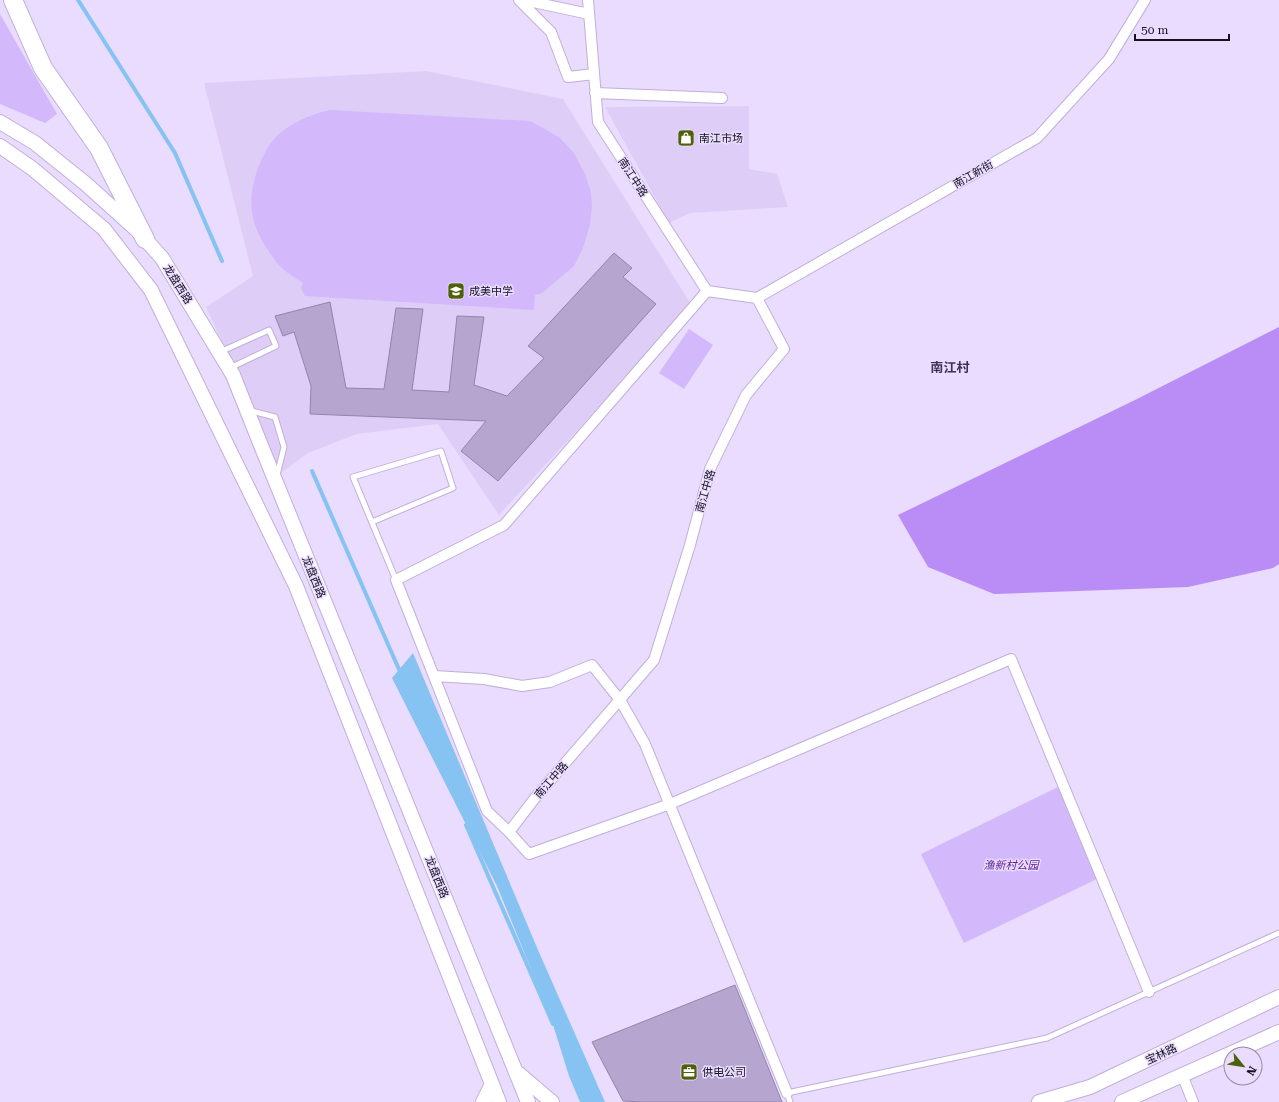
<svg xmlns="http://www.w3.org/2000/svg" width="1279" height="1102" viewBox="0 0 1279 1102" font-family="'Roboto Serif','Noto Sans SC',serif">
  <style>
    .built { fill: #decef7 }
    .green { fill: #d3b8fb }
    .forest { fill: #ba8cf5 }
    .water { fill: #86c2f2 }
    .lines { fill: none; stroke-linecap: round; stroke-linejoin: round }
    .stream { stroke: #86c2f2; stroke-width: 4 }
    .building { fill: #b5a5cf; stroke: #9484ac }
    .lane-casing { stroke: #c0afd9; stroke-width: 7 }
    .street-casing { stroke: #c0afd9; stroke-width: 12 }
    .secondary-casing { stroke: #c0afd9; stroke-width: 16 }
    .highway-casing { stroke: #c0afd9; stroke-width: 20 }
    .lane { stroke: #fff; stroke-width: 5 }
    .street { stroke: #fff; stroke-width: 10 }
    .secondary { stroke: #fff; stroke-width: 14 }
    .highway { stroke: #fff; stroke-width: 18 }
    .labels { text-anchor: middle; stroke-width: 3; stroke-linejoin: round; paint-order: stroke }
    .poi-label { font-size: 11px; fill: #16101f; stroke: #e9dcff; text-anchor: start }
    .street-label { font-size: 11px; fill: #16101f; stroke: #e9dcff }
    .park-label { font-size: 11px; font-style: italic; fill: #5f1e98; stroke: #e9dcff }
    .quarter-label { font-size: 13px; font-weight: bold; fill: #3f3153; stroke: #e9dcff }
  </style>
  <rect width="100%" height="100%" fill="#e9dcff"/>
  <path class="built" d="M426,71l137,28 129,207 -193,209 -61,-91 -81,10 -49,19 -31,23 -27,-73 -44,-96 47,-31 -49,-193z
    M749,106v63l28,5 11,33 -98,6 -21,10 -64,-116z"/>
  <path class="green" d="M0,14l57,100 -12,9 -45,-19z
    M331,110l199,11 29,16 15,16 11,21 6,18 1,14 -2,19 -7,23 -9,18 -32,27 -7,2 -1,15 -229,-14 -4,-8 2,-5c-8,-6 -19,-11 -25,-19 -11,-14 -23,-32 -26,-51 -4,-25 9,-64 29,-81 15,-11 32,-19 50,-22z
    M689,329l24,16 -29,44 -25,-16z
    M1058,787l43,90 -137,66 -43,-89z"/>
  <path class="forest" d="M1279,327v237l-6,4 -85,19 -194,7 -66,-27 -30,-52 237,-115z"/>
  <path class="water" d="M413,653l125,297 67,152h-25l-11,-26 -19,-61 -53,-129 -105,-208z"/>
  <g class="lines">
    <path class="stream" d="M78,0l97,153 47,108
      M312,471l89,203
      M466,825l87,199"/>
  </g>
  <path class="building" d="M614,253l18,15 -9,9 33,27 -158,177 -37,-30 25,-30 -176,-7 1,-28 -17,-54 -11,4 -8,-20 55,-14 16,86 38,1 12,-81 27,1 -11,81 37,2 8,-76 27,1 -10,68 33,11 37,-38 -16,-12z
    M735,985l47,117h-140l-19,-1 -31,-59z"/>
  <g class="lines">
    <g class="lane-casing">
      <path id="lane" d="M220,352l49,-22 7,16 -46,22
        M248,410l27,7 9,30 -7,28
        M372,522l81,-34 -12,-37 -88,26 43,103
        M790,1102l-3,-9 260,-55 232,-105"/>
    </g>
    <g class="street-casing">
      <path id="street" d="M519,0l32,32 17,45 26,-3
        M524,0l65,14
        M588,0l10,122 109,169 50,7 27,51 -38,46 -36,74 -20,76 -36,115 -119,138 -26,34 20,22 141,-50 341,-145 138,333
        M595,93l127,5
        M757,298l280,-160 72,-79 36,-59
        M434,676l50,3 38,7 28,-4 42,-17 28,35 25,44 142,349
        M509,832l-22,-21 -91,-231 108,-55 203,-234
        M1182,1075l11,27"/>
    </g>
    <g class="secondary-casing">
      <path id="secondary" d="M0,122l35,21 51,41 51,46 25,28 71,117 27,68 268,659
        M0,146l33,23 71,60 47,61 145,296 203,516
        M518,1073l34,29
        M483,1102l9,-18
        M1039,1102l51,-15 189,-90
        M1122,1102l157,-70"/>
    </g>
    <g class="highway-casing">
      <path id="highway" d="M13,0l30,68 56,80 46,91"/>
    </g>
    <use href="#lane" class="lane"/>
    <use href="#street" class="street"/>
    <use href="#secondary" class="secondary"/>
    <use href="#highway" class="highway"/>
  </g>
  <defs>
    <g id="shop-square" transform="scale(0.9)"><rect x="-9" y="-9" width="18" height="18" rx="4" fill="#4d610a" stroke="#e9dcff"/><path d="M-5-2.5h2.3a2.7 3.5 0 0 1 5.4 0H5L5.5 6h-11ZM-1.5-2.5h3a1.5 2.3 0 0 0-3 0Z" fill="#fff"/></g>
    <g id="school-square" transform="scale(0.9)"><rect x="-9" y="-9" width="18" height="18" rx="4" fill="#4d610a" stroke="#e9dcff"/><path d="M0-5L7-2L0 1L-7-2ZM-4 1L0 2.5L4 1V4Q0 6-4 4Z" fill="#fff"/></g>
    <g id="office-square" transform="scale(0.9)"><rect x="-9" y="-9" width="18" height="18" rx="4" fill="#4d610a" stroke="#e9dcff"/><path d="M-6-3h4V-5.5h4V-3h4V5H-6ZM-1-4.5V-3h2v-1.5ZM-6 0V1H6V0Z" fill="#fff"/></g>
  </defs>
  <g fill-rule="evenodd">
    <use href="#shop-square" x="686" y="138"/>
    <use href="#school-square" x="456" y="291"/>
    <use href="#office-square" x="689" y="1072"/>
  </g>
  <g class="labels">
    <g class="poi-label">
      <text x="699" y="142">南江市场</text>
      <text x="469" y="295">成美中学</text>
      <text x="702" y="1076">供电公司</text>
    </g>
    <g class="street-label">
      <text transform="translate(973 174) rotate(-30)" y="4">南江新街</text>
      <text transform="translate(633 177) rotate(57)" y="4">南江中路</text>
      <text transform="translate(178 284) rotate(58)" y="4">龙盘西路</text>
      <text transform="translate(705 491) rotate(-74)" y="4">南江中路</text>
      <text transform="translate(314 577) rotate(68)" y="4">龙盘西路</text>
      <text transform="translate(551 780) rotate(-49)" y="4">南江中路</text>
      <text transform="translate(437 877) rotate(68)" y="4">龙盘西路</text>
      <text transform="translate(1161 1054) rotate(-25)" y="4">宝林路</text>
    </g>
    <g class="park-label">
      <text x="1011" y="869">渔新村公园</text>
    </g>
    <g class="quarter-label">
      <text x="950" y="372">南江村</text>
    </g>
  </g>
  <g transform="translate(1243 1066) rotate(120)"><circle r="19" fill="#e9dcff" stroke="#958aa5"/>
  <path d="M0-3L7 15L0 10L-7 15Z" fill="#4d610a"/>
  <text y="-6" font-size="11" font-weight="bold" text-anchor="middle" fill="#16101f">N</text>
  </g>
  <path d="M1135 34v6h94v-6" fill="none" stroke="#16101f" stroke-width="2"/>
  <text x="1141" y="34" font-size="12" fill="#16101f" stroke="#e9dcff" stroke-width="3" paint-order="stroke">50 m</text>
</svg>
